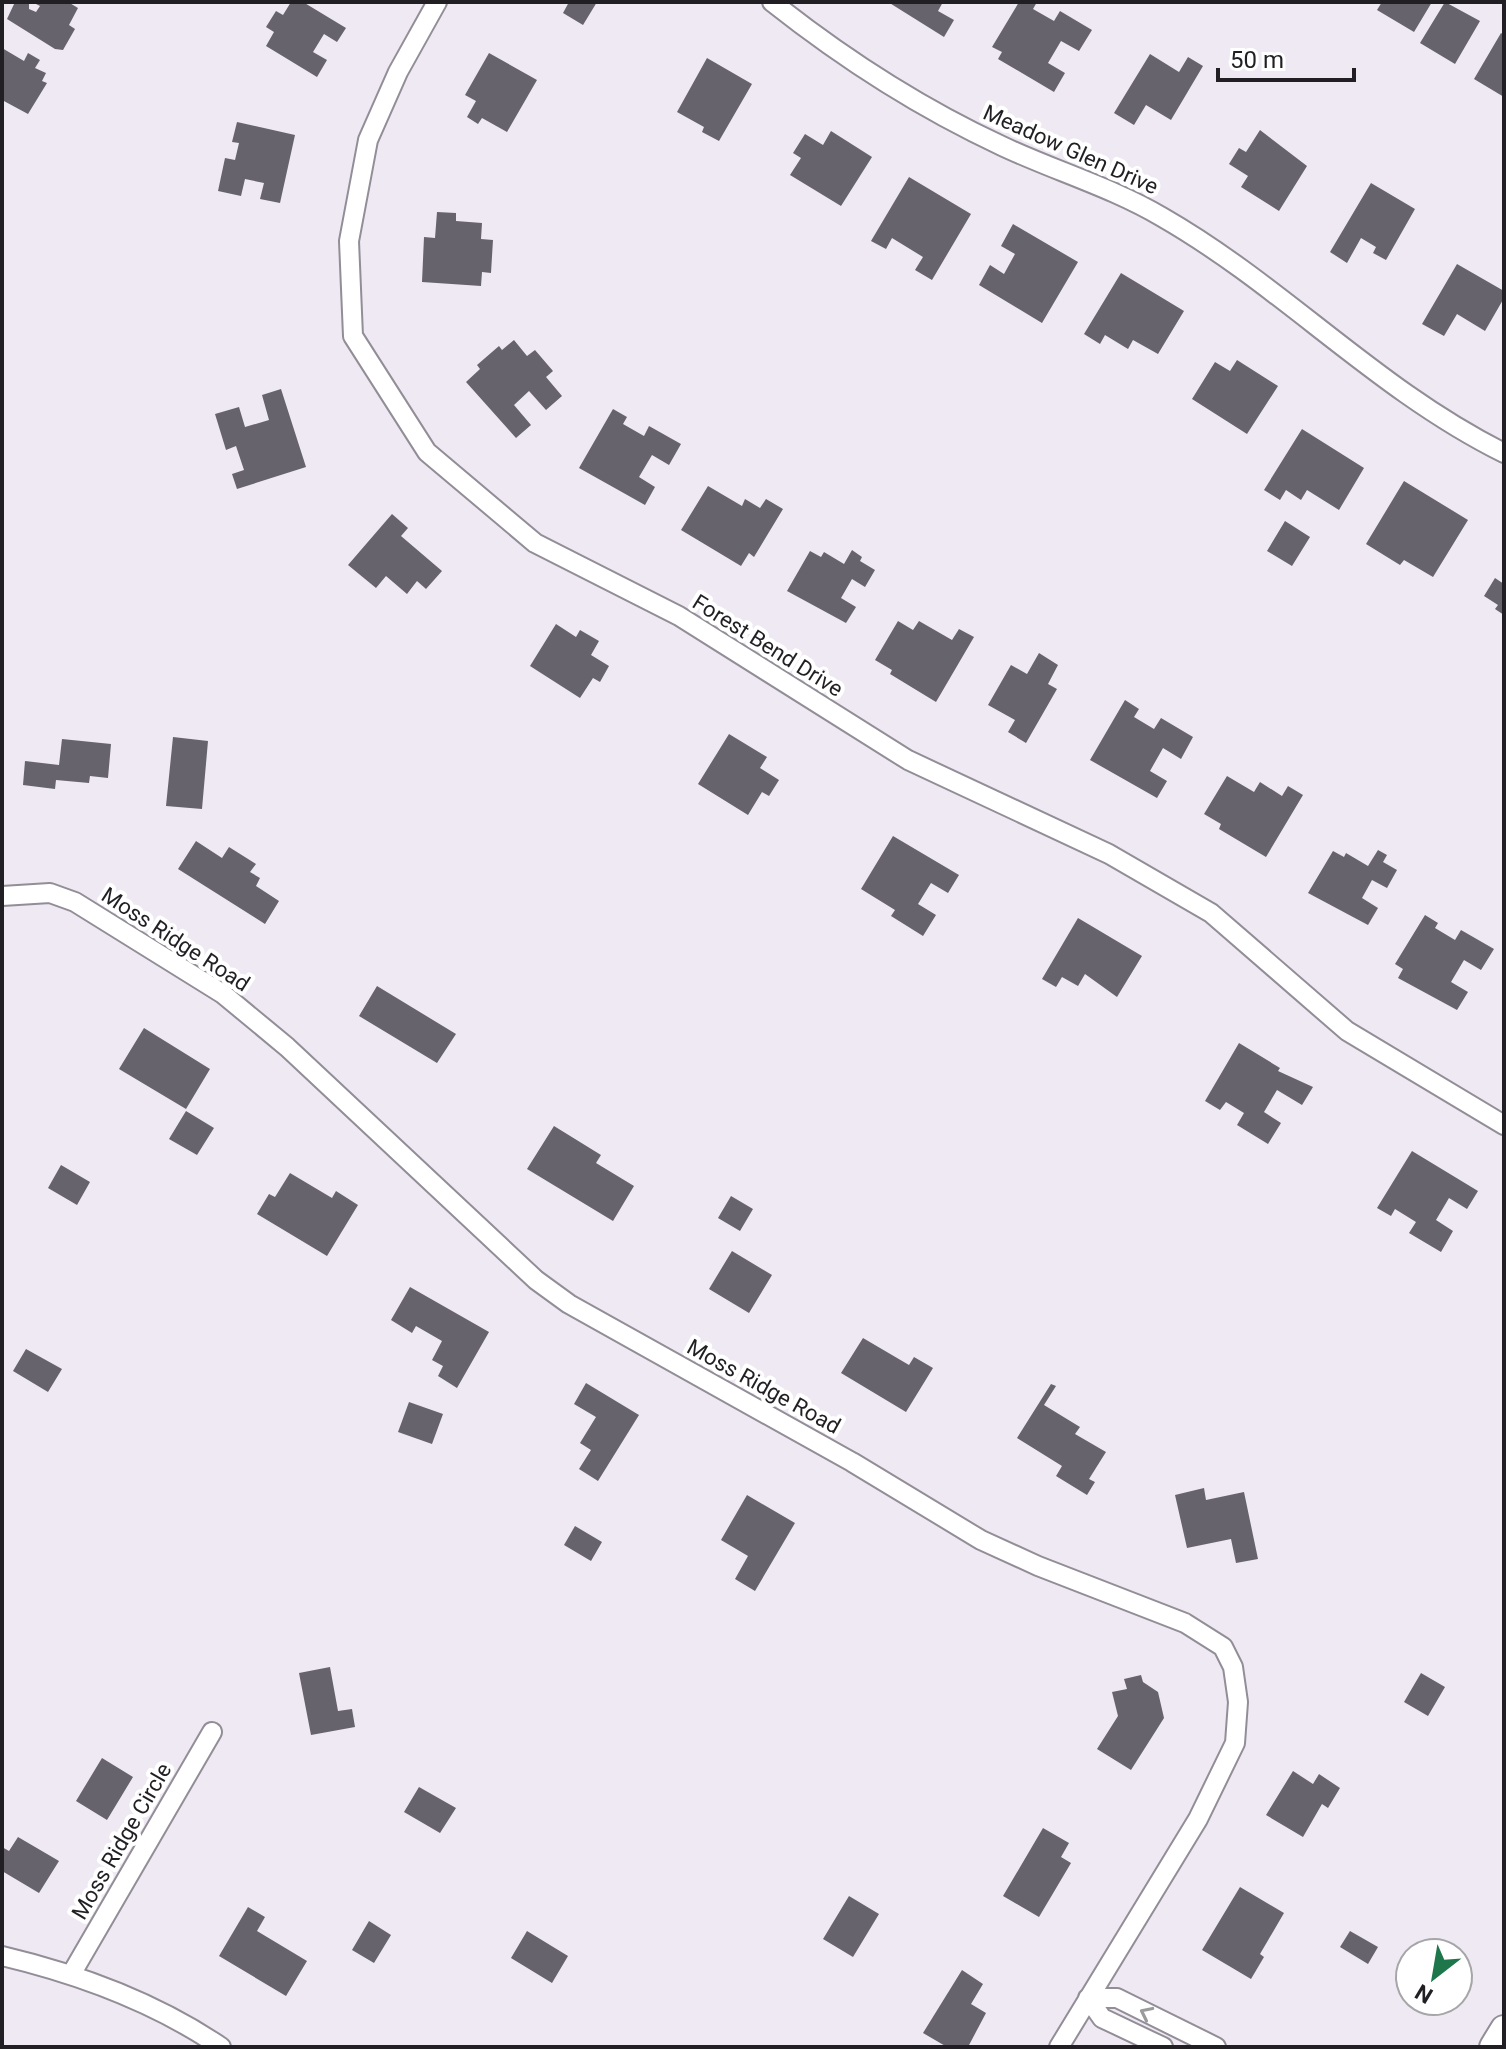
<svg xmlns="http://www.w3.org/2000/svg" width="1506" height="2049" viewBox="0 0 1506 2049" font-family="Roboto,sans-serif">
  <style>
    .building { fill: #67636c }
    .lines { fill: none; stroke-linecap: round; stroke-linejoin: round }
    .minor-casing { stroke: #928d97; stroke-width: 22 }
    .secondary-casing { stroke: #928d97; stroke-width: 30 }
    .minor { stroke: #fff; stroke-width: 18 }
    .secondary { stroke: #fff; stroke-width: 26 }
    .oneway { stroke: #9b9a9c }
    .labels { text-anchor: middle; stroke-width: 8; stroke-linejoin: round; paint-order: stroke }
    .street-label { font-size: 22px; fill: #211f23; stroke: #fff }
  </style>
  <rect width="100%" height="100%" fill="#eee9f3"/>
  <path class="building" d="M15,2h14v7l7,3 4,-6 -8,-4h36l10,6 -9,17 6,4 -12,21 -8,-1 -48,-30z
    M291,2h12l43,26 -9,14 -13,-8 -11,18 14,8 -10,17 -51,-31 8,-14 -8,-5 10,-16 7,4z
    M569,2h28l-14,23 -20,-12z
    M888,2h55l-5,9 16,9 -10,17z
    M1019,2h18l-4,7 21,12 6,-10 32,19 -13,21 -18,-10 -13,22 17,10 -11,19 -56,-33 4,-7 -10,-5z
    M1382,2h50l-18,30 -37,-22z
    M1445,2l35,19 -25,43 -35,-21z
    M1501,33l3,2v62l-30,-18z
    M2,48l22,13 4,-8 12,7 -5,8 11,5 -4,8 5,2 -19,31 -26,-14z
    M489,53l48,27 -30,52 -25,-14 -4,6 -11,-7 9,-16 -11,-6z
    M1150,54l29,18 9,-15 15,9 -32,54 -25,-15 -12,20 -20,-12z
    M707,58l45,26 -33,57 -17,-9 2,-5 -27,-15z
    M237,122l58,13 -15,68 -20,-4 4,-16 -19,-4 -4,17 -23,-5 7,-33 10,2 4,-17 -7,-1z
    M1260,130l47,36 -28,45 -38,-24 7,-11 -19,-12 10,-16 7,4z
    M831,131l41,26 -31,49 -51,-31 11,-17 -8,-5 12,-19 18,11z
    M909,177l62,37 -39,66 -17,-10 8,-13 -31,-19 -6,11 -15,-8z
    M1371,183l44,26 -29,51 -13,-7 3,-6 -15,-9 -14,25 -17,-11z
    M437,212l19,1v8l26,2 -1,16 12,1 -2,33 -9,-1 -1,14 -59,-4 2,-45 11,1z
    M1013,224l65,38 -36,61 -63,-38 11,-20 14,9 11,-20 -14,-8z
    M1457,264l47,27v7l-19,33 -28,-17 -13,22 -22,-12z
    M1121,273l63,38 -26,43 -25,-14 -5,9 -23,-14 -5,9 -16,-10z
    M514,340l13,16 8,-6 18,21 -7,6 16,19 -16,14 -17,-19 -15,14 17,20 -15,13 -50,-56 14,-13 -3,-4 22,-19 3,4z
    M1237,360l41,26 -31,48 -55,-35 23,-37 15,9z
    M281,389l25,78 -69,22 -5,-15 12,-4 -8,-24 -10,4 -11,-36 24,-7 6,20 24,-7 -7,-25z
    M613,409l14,8 -4,7 21,12 5,-10 32,18 -12,21 -17,-10 -13,22 16,10 -10,18 -66,-37z
    M1302,429l62,39 -25,42 -32,-20 -6,10 -15,-10 -6,10 -16,-10z
    M1404,481l64,39 -35,57 -29,-17 -4,5 -34,-21z
    M708,486l34,20 3,-7 15,9 6,-9 17,10 -29,48 -5,-4 -8,13 -60,-36z
    M392,514l16,14 -7,8 41,35 -16,18 -9,-8 -10,13 -21,-18 -10,12 -28,-23z
    M1285,521l25,16 -18,29 -25,-15z
    M852,550l10,7 -2,4 15,9 -10,17 -13,-8 -11,19 15,9 -10,16 -59,-32 23,-40 11,6 3,-5 20,12z
    M1495,578l9,6v31l-9,-6 3,-4 -14,-9z
    M898,621l15,9 6,-9 33,19 7,-11 15,8 -38,65 -46,-28 2,-4 -17,-10z
    M556,624l20,13 4,-7 19,11 -8,14 18,11 -9,16 -7,-4 -13,20 -50,-32z
    M1039,653l19,12 -10,19 9,5 -31,54 -18,-11 7,-12 -27,-15 23,-40 16,9z
    M1125,700l14,9 -5,8 20,12 7,-11 32,19 -12,22 -18,-11 -13,23 17,10 -10,17 -67,-38z
    M729,734l38,23 -7,11 19,12 -10,16 -7,-4 -14,23 -50,-31z
    M173,737l35,4 -6,68 -36,-3z
    M62,739l49,5 -3,34 -18,-2 -1,7 -33,-3 -1,9 -32,-4 2,-24 34,4z
    M1227,776l27,16 6,-10 22,14 6,-10 15,9 -37,62 -47,-28 2,-5 -17,-10z
    M893,836l66,39 -11,18 -17,-10 -13,21 18,11 -13,21 -32,-20 4,-6 -34,-21z
    M196,841l26,17 7,-11 27,17 -6,8 10,6 -4,8 23,15 -14,23 -87,-55z
    M1378,850l9,5 -4,7 14,8 -10,18 -15,-8 -10,18 16,10 -10,17 -60,-32 25,-42 11,6 2,-4 22,13z
    M1425,915l13,8 -3,5 20,12 6,-10 33,19 -13,21 -17,-10 -13,22 17,10 -11,18 -59,-32 5,-9 -8,-5z
    M1078,918l64,38 -25,41 -32,-23 -7,12 -16,-9 -6,10 -14,-8z
    M377,986l79,48 -19,29 -78,-47z
    M144,1028l66,41 -24,40 -67,-40z
    M1239,1043l41,25 -2,3 35,16 -11,18 -25,-15 -13,22 17,11 -13,21 -31,-19 7,-12 -18,-11 -6,8 -15,-9z
    M186,1111l28,17 -17,27 -28,-16z
    M554,1126l47,29 -5,8 38,23 -21,35 -86,-52z
    M1412,1151l66,40 -11,18 -18,-11 -13,22 17,11 -12,21 -32,-19 7,-11 -21,-13 -4,7 -14,-8z
    M61,1165l29,17 -13,23 -29,-17z
    M290,1173l42,25 4,-7 22,14 -31,51 -70,-42 12,-20 6,3z
    M731,1196l22,13 -13,22 -22,-13z
    M732,1251l40,24 -23,38 -40,-24z
    M410,1287l79,45 -32,56 -19,-12 5,-10 -11,-6 10,-19 -26,-15 -4,7 -21,-13z
    M863,1338l46,27 5,-8 19,11 -27,44 -65,-39z
    M26,1349l36,20 -14,23 -35,-21z
    M586,1383l53,32 -41,66 -19,-12 12,-19 -11,-7 16,-26 -22,-13z
    M1051,1384l5,2 -12,19 36,22 -5,7 31,18 -17,27 6,3 -8,13 -31,-19 6,-10 -45,-28z
    M409,1402l34,12 -11,30 -34,-12z
    M1204,1488l2,12 38,-8 14,67 -22,4 -5,-24 -44,9 -12,-53z
    M747,1495l48,28 -40,68 -20,-12 13,-23 -27,-16z
    M575,1526l27,16 -11,19 -27,-16z
    M330,1667l8,44 14,-2 3,18 -44,8 -12,-62z
    M1421,1673l24,14 -17,29 -24,-14z
    M1141,1675l2,7 15,10 6,26 -33,52 -34,-21 21,-33 -6,-24 15,-3 -3,-10z
    M102,1758l31,19 -26,43 -31,-19z
    M1293,1771l20,13 6,-10 21,14 -12,20 -6,-4 -19,33 -37,-22z
    M419,1787l37,21 -16,25 -36,-21z
    M1043,1828l26,15 -8,14 10,6 -32,54 -36,-21z
    M18,1837l41,24 -20,32 -37,-22v-24l7,4z
    M1240,1887l44,26 -24,41 4,3 -13,22 -49,-29z
    M849,1896l30,18 -26,43 -30,-18z
    M248,1907l17,10 -8,14 50,30 -21,35 -67,-40z
    M369,1921l22,14 -17,28 -22,-13z
    M527,1931l41,25 -16,27 -41,-25z
    M1350,1931l28,16 -10,17 -28,-17z
    M962,1970l21,14 -12,20 15,9 -18,34h-21l-24,-14z"/>
  <g class="lines">
    <g class="minor-casing">
      <path id="minor" d="M437,2l-39,70 -30,68 -19,101 4,95 74,116 108,91 144,73 229,144 201,94 102,59 136,118 157,94
        M772,2c72,57 146,105 230,144 53,25 109,41 160,71 122,70 215,173 342,236
        M2,896l48,-3 25,9 148,92 64,53 249,233 33,24 283,158 129,78 57,26 147,57 38,24 10,20 5,35 -3,41 -37,76 -139,228
        M2,1956c76,18 154,47 219,91
        M72,1973l140,-241
        M1163,2047l-61,-29 -14,-20h29l99,49"/>
    </g>
    <g class="secondary-casing">
      <path id="secondary" d="M1493,2047l11,-18"/>
    </g>
    <use href="#minor" class="minor"/>
    <use href="#secondary" class="secondary"/>
  </g>
  <defs><path id="oneway-chevron" d="M-2-3.5L2.5 0L-2 3.5" fill="none" stroke-width="1.6" stroke-linecap="round" stroke-linejoin="round" transform="scale(2)"/></defs>
  <use class="oneway" href="#oneway-chevron" transform="translate(1146 2013) rotate(-154)"/>
  <g class="labels">
    <g class="street-label">
      <text transform="translate(1071 149) rotate(24)" y="8">Meadow Glen Drive</text>
      <text transform="translate(768 645) rotate(32)" y="8">Forest Bend Drive</text>
      <text transform="translate(176 939) rotate(33)" y="8">Moss Ridge Road</text>
      <text transform="translate(764 1386) rotate(29)" y="8">Moss Ridge Road</text>
      <text transform="translate(121 1841) rotate(-60)" y="8">Moss Ridge Circle</text>
    </g>
  </g>
  <rect width="1506" height="2049" fill="none" stroke="#211f23" stroke-width="8"/>
  <g transform="translate(1434 1977) rotate(211)"><circle r="38" fill="#ffffff" stroke="#a6a5a7" stroke-width="2"/>
  <path d="M0-6L14 30L0 20L-14 30Z" fill="#1e764b"/>
  <text y="-12" font-size="22" font-weight="bold" text-anchor="middle" fill="#211f23">N</text>
  </g>
  <path d="M1218 68v12h136v-12" fill="none" stroke="#211f23" stroke-width="4"/>
  <text x="1230" y="68" font-size="24" fill="#211f23" stroke="#ffffff" stroke-width="6" paint-order="stroke">50 m</text>
</svg>
